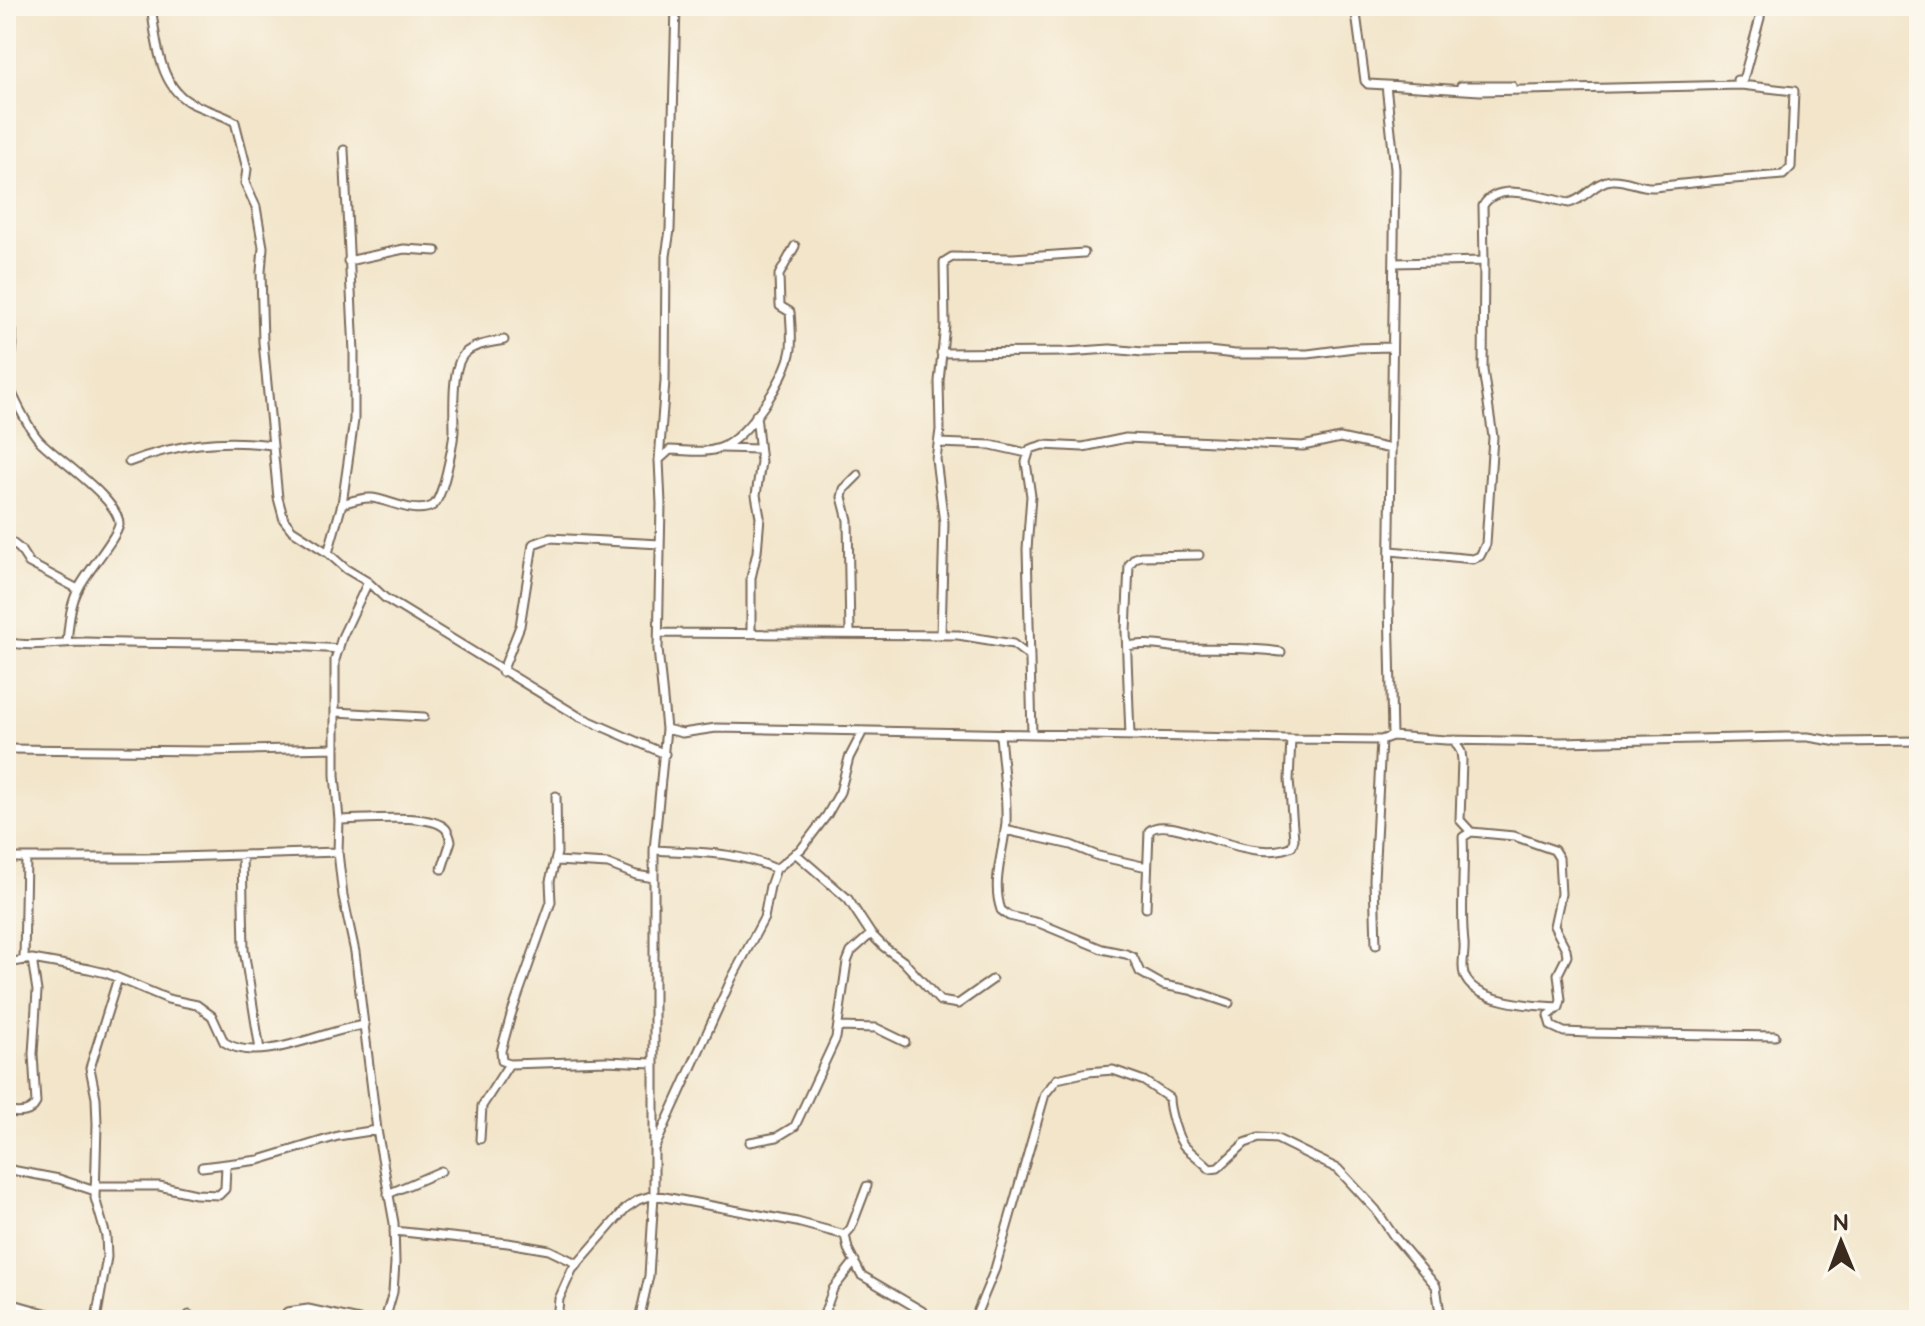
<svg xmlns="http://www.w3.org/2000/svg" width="1925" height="1326" viewBox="0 0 1925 1326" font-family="'Architects Daughter',sans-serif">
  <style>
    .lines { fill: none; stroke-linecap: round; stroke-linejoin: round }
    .minor-casing { stroke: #7b6b5a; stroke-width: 11 }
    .minor { stroke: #fff; stroke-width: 7 }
  </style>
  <rect width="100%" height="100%" fill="#fbf7ec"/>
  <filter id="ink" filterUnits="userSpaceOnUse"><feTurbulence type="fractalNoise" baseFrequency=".0125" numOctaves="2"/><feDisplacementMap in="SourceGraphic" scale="16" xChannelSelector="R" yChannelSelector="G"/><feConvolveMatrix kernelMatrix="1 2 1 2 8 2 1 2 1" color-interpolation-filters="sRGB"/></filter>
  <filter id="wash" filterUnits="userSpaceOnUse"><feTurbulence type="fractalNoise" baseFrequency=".006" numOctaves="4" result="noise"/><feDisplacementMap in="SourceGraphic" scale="32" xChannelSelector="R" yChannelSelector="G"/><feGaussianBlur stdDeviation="1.8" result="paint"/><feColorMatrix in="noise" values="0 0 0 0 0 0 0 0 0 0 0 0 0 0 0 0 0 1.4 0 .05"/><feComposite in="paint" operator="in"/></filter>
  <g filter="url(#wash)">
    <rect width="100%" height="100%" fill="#f2e5ca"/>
  </g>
  <g filter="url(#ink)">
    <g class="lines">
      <g class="minor-casing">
        <path id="minor" d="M151,6c5,31 7,78 38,96 14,8 32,11 46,20l12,47 -2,14 11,24 7,40 -2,25 2,70 15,156 6,22 8,10 36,23 18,16 22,13 17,16 193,118 87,38
          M1355,6l10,75 3,3 18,1 9,84 -6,433 3,134
          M1737,80h6l17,-62 1,-12
          M1386,85l94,6 261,-6 53,6 -3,76 -8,8c-43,3 -86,7 -129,12 -14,1 -28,-8 -42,-7 -17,1 -26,19 -43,23 -23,-4 -71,-24 -86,3l1,55
          M1461,86h51
          M348,261l56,-12 32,2
          M6,316c10,21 8,37 0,59
          M941,353l125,-1 44,-3 33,3 65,-1 27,3h73l46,-6 38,-1
          M6,375c2,14 24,56 34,66 16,17 81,60 79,84 -2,12 -33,48 -40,63 -9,16 -10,36 -12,54
          M938,443l53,2 36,8
          M722,448l37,1
          M659,460l11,-10c16,0 34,4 50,-2 27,-10 67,-70 71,-99 1,-12 0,-25 -1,-37l-10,-6 -1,-31 16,-29
          M129,462c47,-18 92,-24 143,-17
          M342,504c10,-3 19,-7 30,-6 17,2 43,17 60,8 11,-5 21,-62 22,-75 0,-19 -3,-63 10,-77 10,-10 26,-11 40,-14
          M6,538l14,11 9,14 49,26
          M1391,551l82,8 7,-3 6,-12 7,-107 -10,-67 1,-109 -90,2
          M328,553l14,-49 12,-84v-68l-10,-202
          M368,582l-26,55 -7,23v115l4,45 -1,32 5,44 12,56 22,178 17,93 1,40 -2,29 -8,28
          M659,633l299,2 55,9 17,13
          M751,633v-55l6,-26 3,-35 -4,-22 5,-33 -5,-47
          M850,634l-2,-114 -6,-23 2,-8 14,-14
          M941,635l3,-112 -8,-64 4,-29 -1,-49 6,-56 -1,-63 8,-5 61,1 71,-5
          M6,642c26,6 53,0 80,0 85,3 169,0 253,7
          M1127,646c20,-4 37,1 57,2 33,1 64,-1 97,4
          M502,672l18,-46 13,-82 17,-6 110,6
          M336,712l88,5
          M666,729l16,4 34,-5 575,11 90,1 11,-4 54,4 114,2 226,-5h22l30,5 81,-1
          M1000,734c2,29 7,59 6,88 -2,29 -15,60 -5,88l8,6 30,7 63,26 24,5 7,3 7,15 23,13 27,5 39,13
          M1032,734l-5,-185 4,-53 -5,-34 4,-13 13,-4 40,2 43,-9 177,8 37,-8 51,11
          M1130,736l-4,-105 3,-66 6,-7 6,-2 58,-1
          M1454,740l7,12 1,8 -2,60 11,12 -8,5c2,36 -3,71 1,106 1,10 -3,21 0,31 8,29 70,32 95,33
          M6,749l201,2 128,-3
          M556,796l1,57 -7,28 1,21 -40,113 -10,36 1,10 7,3 97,-3 47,2
          M339,820c23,0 92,-8 107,9 3,4 4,8 5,12l-9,28
          M1005,830l66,15 27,11 49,11
          M1471,832l43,4 40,14 5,8 2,36 -7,32 12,23 1,7 -9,18 3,26 -2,7 -11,9 3,10 13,6 25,1 186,3
          M654,850c44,3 82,1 122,19
          M795,853l53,46 23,35 13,13 19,14 37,40 18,3 34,-24
          M242,855l2,95 16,100
          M6,858h140l192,-6
          M556,861l52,3 28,11 18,3
          M1146,908l3,-77c21,-20 100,36 143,15l2,-7 -5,-59 2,-41
          M1376,945l-2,-65 7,-140
          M24,959l2,-101
          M6,963l26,-4 57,10 17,4 62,26 29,6 15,11 12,26c36,24 101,-13 141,-17
          M838,1027l38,1 29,14
          M6,1112c12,1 24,3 30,-9l-3,-49 4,-63 -5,-32
          M480,1139l2,-33 27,-42
          M750,1142l27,-5 18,-11 41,-88 11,-76 4,-10 20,-18
          M655,1147l77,-169 32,-60 6,-32 6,-17 26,-21 25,-33 13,-23 9,-34 14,-27
          M202,1167l57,-7 79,-24 39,-6
          M6,1169l53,10 36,12
          M95,1186h64l37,8 23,1 6,-6 1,-24
          M867,1186l-16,42 -6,7 3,14 13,26 61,36 10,9
          M388,1194l53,-23
          M394,1231l114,12 41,7 29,14
          M6,1302l64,18
          M96,1320l11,-63 -1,-21 -11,-38 2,-74 -1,-26 -6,-30 28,-90
          M189,1320v-5
          M281,1320l6,-8 21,-3 51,11
          M557,1320l2,-21 13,-29 54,-62 12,-8 16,-5 143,27 48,13
          M639,1320l10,-44 5,-81v-345l12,-121 -8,-80 3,-145 -2,-44 6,-79 1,-125 4,-26 6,-224
          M822,1320l11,-31 22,-28
          M912,1320l10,-9
          M974,1320l21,-51 50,-175 12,-15 31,-7 25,-2 31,11 25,17c0,11 8,41 16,49 8,7 17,14 25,22l8,-1 27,-25 14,-5 18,1 61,30 38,41 17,25 43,51 5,34"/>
      </g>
      <use href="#minor" class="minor"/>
    </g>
  </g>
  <rect width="1925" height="1326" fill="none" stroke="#fbf7ec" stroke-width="32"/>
  <g transform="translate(1841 1242) rotate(359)" stroke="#fbf7ec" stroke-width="6" paint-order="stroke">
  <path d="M0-6L14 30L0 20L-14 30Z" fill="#3b2a1e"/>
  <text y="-12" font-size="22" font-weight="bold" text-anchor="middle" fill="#3b2a1e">N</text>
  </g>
</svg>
